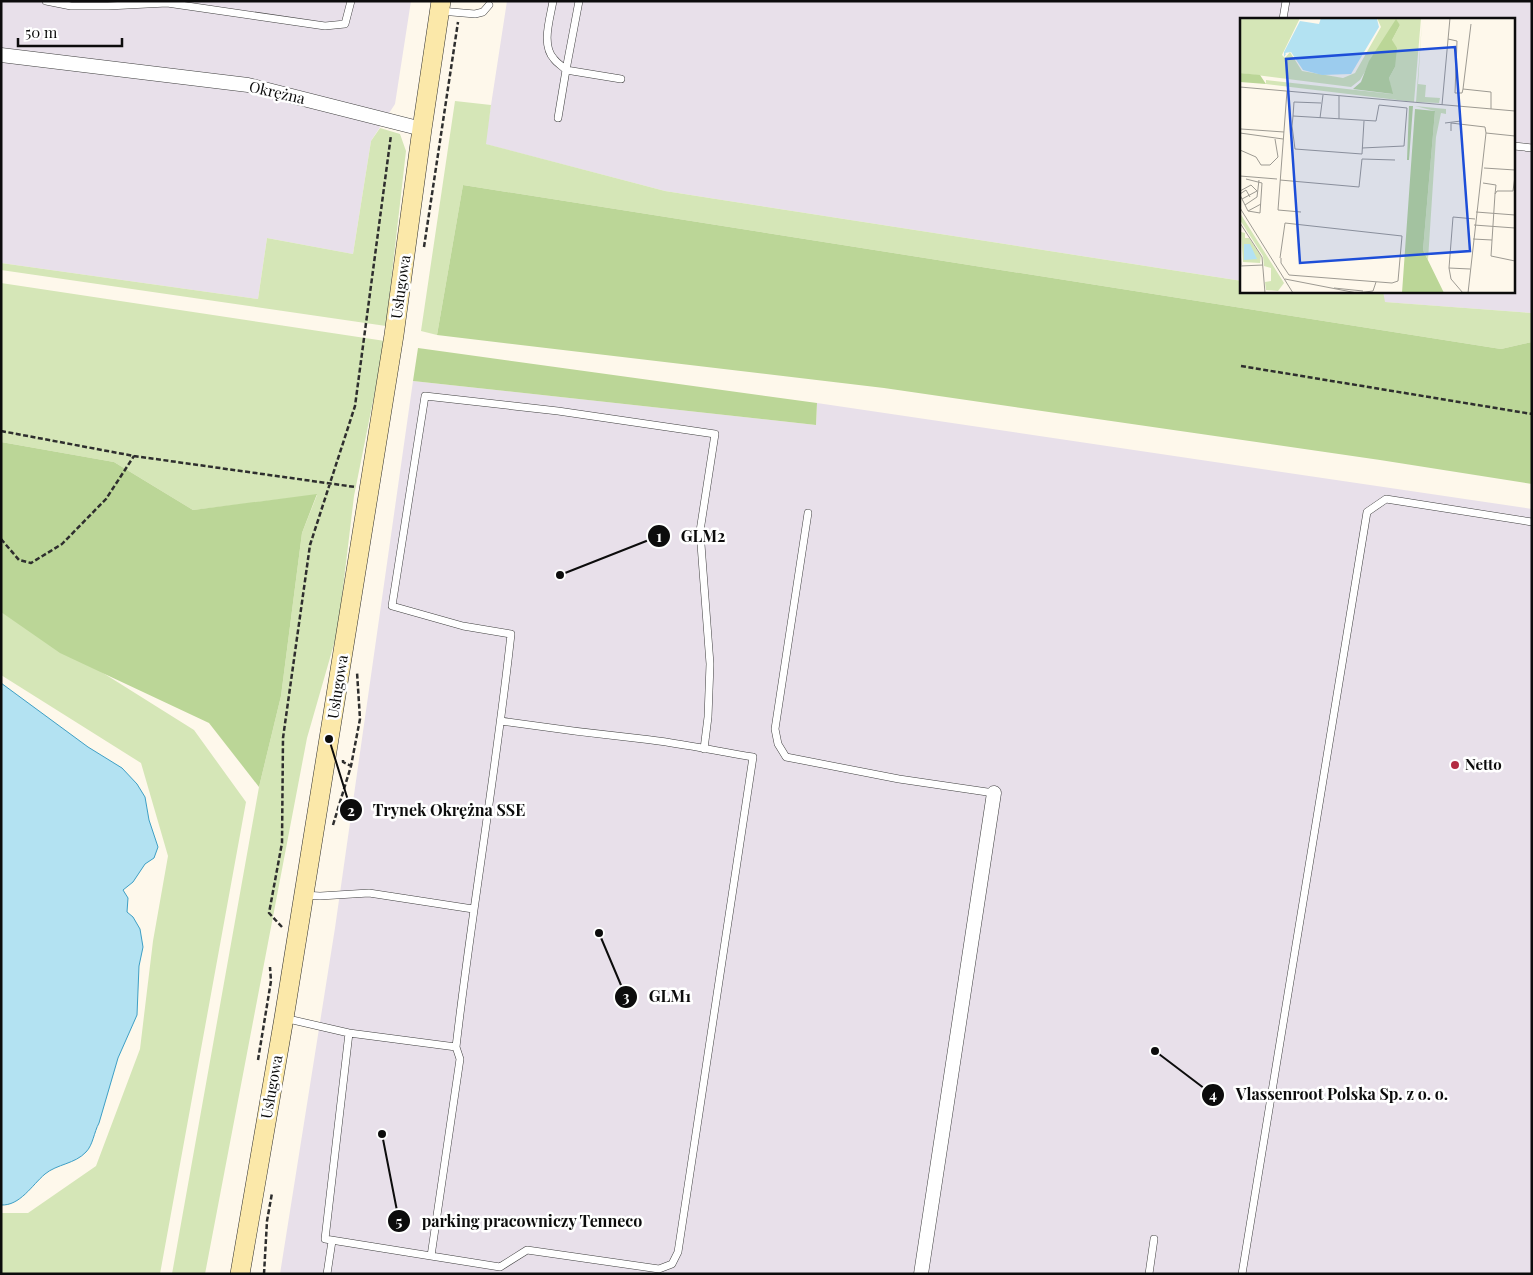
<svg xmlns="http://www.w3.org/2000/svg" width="1533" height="1275" viewBox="0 0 1533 1275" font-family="'Playfair Display',serif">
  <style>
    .industrial { fill: #e8e0ea }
    .green { fill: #d5e6b7 }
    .forest { fill: #bbd697 }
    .water { fill: #b3e2f2; stroke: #3e9fc5 }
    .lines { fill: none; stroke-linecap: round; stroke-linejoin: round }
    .lane-casing { stroke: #3f3f3f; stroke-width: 8 }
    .street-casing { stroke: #3f3f3f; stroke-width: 15 }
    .secondary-casing { stroke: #2e2e2e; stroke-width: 20 }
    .path { stroke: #2e2e2e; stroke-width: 2.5; stroke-dasharray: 5 2.5; stroke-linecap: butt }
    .lane { stroke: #fff; stroke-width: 7 }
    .street { stroke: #fff; stroke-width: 14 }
    .secondary { stroke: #fbe8a9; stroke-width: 19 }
    .poi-dot { fill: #b32c42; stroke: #fff; stroke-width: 2 }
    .labels { text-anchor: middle; stroke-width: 5; stroke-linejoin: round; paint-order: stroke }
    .street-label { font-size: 15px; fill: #0c0c0c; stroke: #fff }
    .poi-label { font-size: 15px; font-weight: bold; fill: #0c0c0c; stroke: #fff; text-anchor: start }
    .inset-road { fill: none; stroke: #9d9a92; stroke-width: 1 }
    .view { fill: #1d4ed8; fill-opacity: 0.15; stroke: #1d4ed8; stroke-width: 2.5 }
    .inset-edge { fill: none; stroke: #0c0c0c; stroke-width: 2.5 }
    .leader { fill: none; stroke: #0c0c0c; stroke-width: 2 }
    .callout-dot { fill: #0c0c0c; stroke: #fff; stroke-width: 2 }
    .mark-label { font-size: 15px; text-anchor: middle; font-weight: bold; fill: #fff }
    .callout-label { font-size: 16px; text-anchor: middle; font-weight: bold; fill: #0c0c0c; stroke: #fff; stroke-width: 5; stroke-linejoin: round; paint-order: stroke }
  </style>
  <rect width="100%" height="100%" fill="#fef8eb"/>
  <path class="industrial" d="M1,1h410l-16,103 -24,37 -18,113 -86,-16 -9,61 -257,-36z
    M507,1h1025v312l-148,-11 -1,-11h131v-272h-272v262l-577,-90 -180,-47z
    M413,381l403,44 1,-22 715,106v765h-1252l55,-346z"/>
  <path class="green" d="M455,101l36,4 -5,39 179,47 577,90v10h141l2,11 147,11v29l-31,7 -1038,-164 -26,150 -16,-4z
    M380,128l20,6 6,17 -20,175 -385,-56v-7l257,36 9,-61 86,16 18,-113z
    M1,283l384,58 -31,155 -16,134 -31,108 -102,536h-33l87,-487 22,-91 21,-163 15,-38 -124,15 -79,-48 -113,-20z
    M1,609l193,121 52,72 -86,472h-159v-61h27l68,-47 44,-117 13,-108 15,-85 -27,-93 -140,-88z"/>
  <path class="forest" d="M463,185l1038,164 31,-7v142l-152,-24 -496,-72 -447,-53z
    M418,348l399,55 -1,22 -403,-44z
    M1,442l113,20 79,48 124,-16 -15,39 -21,163 -22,91 -50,-64 -149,-70 -59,-41z"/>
  <path class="water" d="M1,683l87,64 34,21 15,16 8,13 4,23 9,27 -4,11 -9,6 -12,18 -10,8 5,8 -1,14 6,5 7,12 3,18 -4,19 -2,49 -19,43 -19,65c-5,9 -6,22 -13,29 -11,12 -29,12 -41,22 -13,11 -25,32 -44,31z"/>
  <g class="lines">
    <g class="lane-casing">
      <path id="lane" d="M46,1l25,5h37l59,-3 158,23 20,-2 6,-23
        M553,1c-3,18 -12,44 1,58 3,4 8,7 12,11l-8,48
        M579,1l-13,69 55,9
        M440,11l35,3 8,-2 6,-7
        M1283,19l3,-18
        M1514,146l18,2
        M808,513l-33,216 3,15 8,13 113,22 95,14
        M501,721c47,7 94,13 142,18 37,4 73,12 110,18l-75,495 -6,12 -13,5 -132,-19 -27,17 -69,-11 29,-197 -4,-12c16,-138 40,-275 55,-413l-48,-8 -71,-20 33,-210 133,15 157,23 -15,97 10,133 -2,53 -4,32
        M304,895l16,1 49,-3 104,16
        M284,1018l65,15 107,14
        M349,1033l-24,206 106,17
        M327,1274l5,-33
        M1149,1274l5,-35
        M1242,1274l125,-762 19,-13 146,23"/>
    </g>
    <g class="street-casing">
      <path id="street" d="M1,55l247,30 174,44
        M921,1274l73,-481"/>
    </g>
    <g class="secondary-casing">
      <path id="secondary" d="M240,1274l44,-256 110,-683 28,-206 19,-128"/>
    </g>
    <path class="path" d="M424,247l34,-225
      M1241,366l291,48
      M1,431l133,25 221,31
      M1,539l18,21 12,3 31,-19 44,-45 28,-43
      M343,760v2l8,4
      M333,825l18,-59 9,-47 -3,-47
      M282,927l-13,-14 13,-70 1,-105 27,-193 45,-139 36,-271
      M258,1060l13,-79 -1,-14
      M264,1274l3,-53 5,-28"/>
    <use href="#lane" class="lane"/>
    <use href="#street" class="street"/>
    <use href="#secondary" class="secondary"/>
  </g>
  <circle class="poi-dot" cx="1455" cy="765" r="5"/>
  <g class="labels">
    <g class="street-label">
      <text transform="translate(277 93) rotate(13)" y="5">Okrężna</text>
      <text transform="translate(401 287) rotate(-82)" y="5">Usługowa</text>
      <text transform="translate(338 687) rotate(-81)" y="5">Usługowa</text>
      <text transform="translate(272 1087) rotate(-80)" y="5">Usługowa</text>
    </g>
    <g class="poi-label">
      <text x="1465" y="770">Netto</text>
    </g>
  </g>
  <g transform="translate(1240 18)">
    <rect width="275" height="275" fill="#fef8eb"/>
    <path d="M0,0h60l-18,37 3,3 5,-6 12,19 41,7 12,-5 26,-46 -4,-9h44l-7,84 -148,-18v-4l126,14 -3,-16 6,-11 -3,-27 8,-15 -4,-5 -36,60 -9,7 -111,-14zM182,4l-4,62 8,1 -1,12 15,1 -1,5 -23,-1zM175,88l31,3v5l-5,-1 -5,24 -8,123 -5,-10 12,-139zM0,195l44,70 -6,8 -12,-1 -1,-8 6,-1v-13l-7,-2 -1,-10 -23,-36zM1,214l4,1v5h4l12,18 -1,7 -17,-1z" fill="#d5e6b7"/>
    <path d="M156,1l4,6 -8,15 5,8 -2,19 -6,11 4,16 -40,-5 8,-7 8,-21zM0,55l20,2 6,9 -26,-2zM169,88h4l-4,54h-2zM175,91l20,2 -12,139 21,43h-42z" fill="#bbd697"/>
    <path d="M81,0l56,1 2,8 -28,47 -29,1 -19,-5 -12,-18 -6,1 1,1 -2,3v-5l16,-31 19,3zM4,226h6l7,15 -13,1z" fill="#b3e2f2"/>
    <path class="inset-road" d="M208,21l9,2 -2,52h7l1,-4 28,3v17M0,69l275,24M223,71l8,-65M47,73l-9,119 23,2M202,87l8,-87M53,98l1,-14 27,1M80,100l3,-23M99,101v-23M205,105l16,-2M1,111l43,3M211,113v-8l34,4 1,6 -18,160M0,115l43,6M246,115l29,3M122,130l42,-2 3,-38 -28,-3 -3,16 -83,-5 -1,10 3,23 67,5 2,-33M0,132l16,7 5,8h9l8,-8 -3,-18M244,150l31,2M0,158l37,3M275,158l-2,15h-16l-2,3 -4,62 24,5M6,161l16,4 -2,30 -12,-2M40,162l79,7 3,-28 33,1M243,165l13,2 -1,9M0,173l11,-6 6,6 -15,8M0,176l6,-4 4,7M0,177l8,16 13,-7M5,187l12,-8 2,-17M0,190l53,85M236,194l39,3M0,205l22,34 3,36M234,207l41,3M233,221l19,1M0,231l1,16M40,240l5,-35 117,13 -4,45 -6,2 -103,-8 -8,-12v-5M0,248l23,-1M209,250l4,-51 22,2M45,261l72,14 16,-2 3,-9M94,270l29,3M223,275l-12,-14 -2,-11 21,1"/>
    <path class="view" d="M215,29l15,204 -170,12 -14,-204z"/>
    <rect width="275" height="275" class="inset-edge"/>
  </g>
  <path class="leader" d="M560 575L659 536M329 739L351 810M599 933L626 997M1155 1051L1213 1095M382 1134L399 1221"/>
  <g class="callout-dot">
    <circle cx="560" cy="575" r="5"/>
    <circle cx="329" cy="739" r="5"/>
    <circle cx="599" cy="933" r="5"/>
    <circle cx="1155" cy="1051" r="5"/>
    <circle cx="382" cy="1134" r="5"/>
    <circle cx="659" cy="536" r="12"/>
    <circle cx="351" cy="810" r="12"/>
    <circle cx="626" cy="997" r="12"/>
    <circle cx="1213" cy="1095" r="12"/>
    <circle cx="399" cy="1221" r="12"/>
  </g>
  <g class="mark-label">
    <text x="659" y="542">1</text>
    <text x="351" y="816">2</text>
    <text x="626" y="1002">3</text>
    <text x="1213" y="1100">4</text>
    <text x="399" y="1227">5</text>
  </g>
  <g class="callout-label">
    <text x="703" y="542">GLM2</text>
    <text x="449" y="816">Trynek Okrężna SSE</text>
    <text x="670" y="1002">GLM1</text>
    <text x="1342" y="1100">Vlassenroot Polska Sp. z o. o.</text>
    <text x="532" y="1227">parking pracowniczy Tenneco</text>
  </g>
  <rect width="1533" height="1275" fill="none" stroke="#0c0c0c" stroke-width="5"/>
  <path d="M18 38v8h104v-8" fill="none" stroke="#0c0c0c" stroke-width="2.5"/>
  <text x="25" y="38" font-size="15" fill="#0c0c0c" stroke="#ffffff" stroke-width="4" paint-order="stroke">50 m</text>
</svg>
